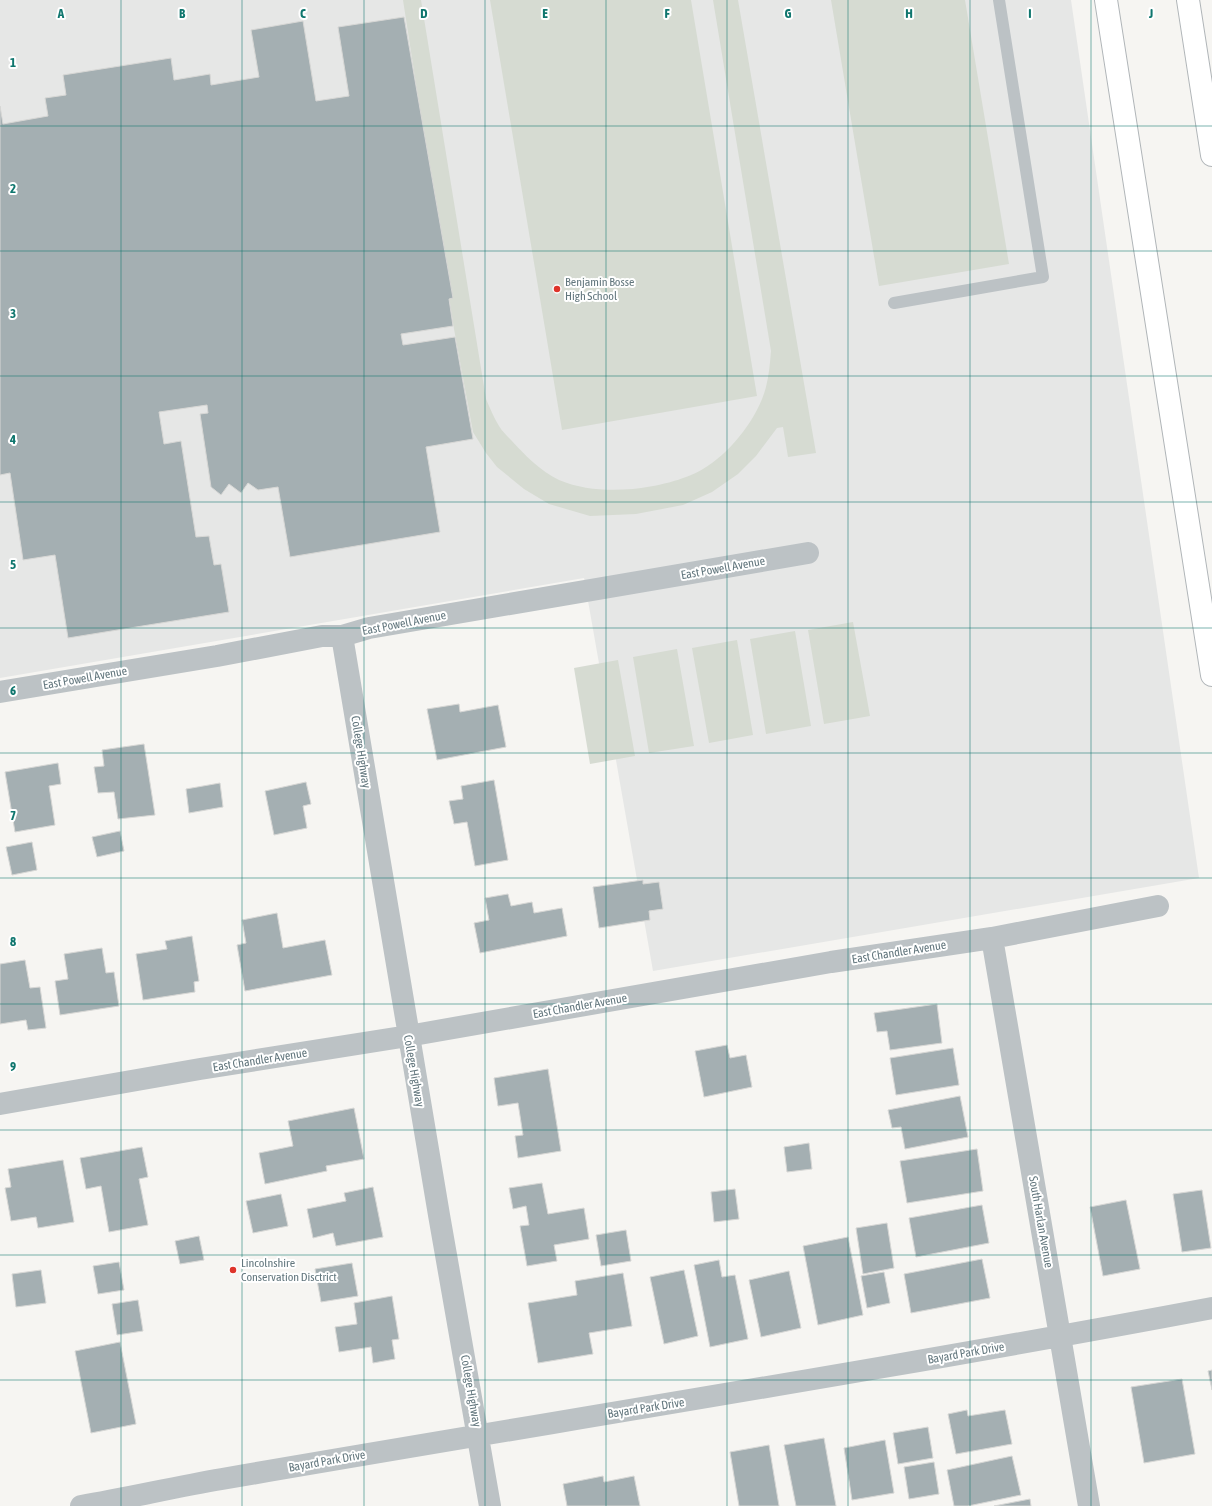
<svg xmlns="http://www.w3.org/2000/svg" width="1212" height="1506" viewBox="0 0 1212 1506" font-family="'Asap Condensed',sans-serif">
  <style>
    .built { fill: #e6e7e6 }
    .green { fill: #d6dbd2 }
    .building { fill: #a4afb2; stroke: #d7d7d5 }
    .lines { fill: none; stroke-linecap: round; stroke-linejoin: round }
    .highway-casing { stroke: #b0b5b8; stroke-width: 24 }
    .lane { stroke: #bcc2c5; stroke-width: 12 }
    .street { stroke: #bcc2c5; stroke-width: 22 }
    .highway { stroke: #fff; stroke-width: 22 }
    .grid { fill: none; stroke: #0f766e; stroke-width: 1; stroke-opacity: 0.55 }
    .poi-dot { fill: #de342a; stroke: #fff; stroke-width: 1.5 }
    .labels { text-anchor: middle; stroke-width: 4; stroke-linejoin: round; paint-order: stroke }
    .poi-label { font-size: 12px; fill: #62767d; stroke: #fff; text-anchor: start }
    .street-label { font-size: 12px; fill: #62767d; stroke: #fff }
    .grid-label { font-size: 13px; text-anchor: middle; font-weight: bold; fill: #0f766e; stroke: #fff; stroke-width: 4; stroke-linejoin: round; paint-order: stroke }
  </style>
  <rect width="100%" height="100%" fill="#f6f5f2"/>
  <path class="built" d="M0,0h1071l128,878 -546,93 -69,-393 -584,100z"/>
  <path class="green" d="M403,0h18l65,399c4,9 8,19 13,27 3,5 8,10 12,14 14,15 29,31 48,40 24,10 49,11 74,9 21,-2 52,-9 70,-20 27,-16 55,-51 63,-82 3,-12 4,-24 5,-36l-58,-351h25l78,453 -28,4 -5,-30 -6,1 -21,28 -18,18 -26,18 -29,13 -47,9 -46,2 -41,-12 -25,-15 -27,-22 -11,-14 -13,-21 -19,-103z
    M490,0h201l66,396 -195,34z
    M831,0h134l44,264 -130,22z
    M853,622l17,94 -46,8 -16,-94z
    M795,631l16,95 -45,8 -16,-95z
    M737,640l16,95 -44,8 -17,-95z
    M677,649l17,97 -45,7 -16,-96z
    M618,660l17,96 -45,8 -16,-96z"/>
  <path class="building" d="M404,17l49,281 -4,1 4,27 -52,8 2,11 52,-8 18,102 -47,8 14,85 -150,25 -12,-70 -20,3 -10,-7 -7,10 -12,-9 -8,11 -10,-8 -11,-73 8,-1 -1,-8 -48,7 5,32 17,-3 15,96 13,-1 5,29 7,-1 8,48 -161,26 -13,-83 -32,5 -13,-87 -10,2v-369l3,18 45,-8 -3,-18 21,-3 -3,-20 108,-17 3,22 36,-6 1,11 48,-8 -8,-47 52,-9 13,80 33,-5 -11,-69z
    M459,704l1,8 38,-7 8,42 -69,13 -10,-51z
    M144,744l11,71 -37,4 -4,-27 -16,1 -4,-26 10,-1 -2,-16z
    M58,763l3,21 -12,2 6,39 -40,7 -10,-60z
    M494,780l14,80 -33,6 -8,-44 -13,2 -5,-23 14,-2 -2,-13z
    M306,782l5,22 -8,2 4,22 -33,7 -9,-44z
    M220,783l3,24 -34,6 -3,-24z
    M120,831l4,20 -27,6 -5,-20z
    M32,842l5,28 -25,5 -6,-28z
    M643,880v4l16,-2 4,27 -14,2 1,9 -51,8 -6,-41z
    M508,894l3,12 21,-4 2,11 28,-5 5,28 -87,17 -6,-30 15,-3 -4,-22z
    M277,913l6,35 42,-8 7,35 -87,16 -8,-46 9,-2 -4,-23z
    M192,936l7,45 -5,1 1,10 -52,8 -7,-46 31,-5 -2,-8z
    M102,948l4,25 8,-1 5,34 -59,9 -5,-34 13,-2 -4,-25z
    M25,960l5,28 10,-1 6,41 -18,2 -2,-10 -26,4v-60z
    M937,1004l5,39 -52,7 -3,-19 -10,1 -3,-19z
    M727,1045l3,13 16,-3 6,32 -48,10 -9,-46z
    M953,1048l6,37 -63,10 -6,-37z
    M548,1069l13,82 -43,7 -3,-22 8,-1 -5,-32 -20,3 -4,-28z
    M960,1096l8,41 -63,12 -4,-22 -9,1 -4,-18z
    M354,1108l10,51 -38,7 1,5 -62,13 -6,-31 34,-7 -5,-25z
    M809,1143l3,26 -25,3 -3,-25z
    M142,1147l6,30 -9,2 9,46 -39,7 -8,-46 -15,3 -6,-31z
    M977,1149l6,42 -76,12 -7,-42z
    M63,1160l11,62 -36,6 -2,-11 -25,4 -6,-33 6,-1 -3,-18z
    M542,1183l6,31 36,-6 5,31 -35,6 3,16 -30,5 -7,-40 9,-1 -3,-19 -13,3 -4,-21z
    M373,1187l10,50 -47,9 -3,-13 -20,5 -6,-29 39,-8 -2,-8z
    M735,1189l4,30 -25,3 -3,-30z
    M1202,1190l9,58 -29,4 -9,-58z
    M281,1194l7,32 -35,7 -7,-32z
    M1126,1200l14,69 -37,7 -13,-69z
    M982,1205l7,38 -73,14 -7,-39z
    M887,1223l7,45 -31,6 -7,-46z
    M626,1230l5,31 -30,5 -5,-31z
    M199,1236l5,24 -24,4 -5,-23z
    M848,1237l15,78 -45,10 -15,-79z
    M982,1259l8,39 -79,15 -7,-39z
    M719,1260l3,17 13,-2 13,64 -38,8 -16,-82z
    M119,1262l5,28 -26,4 -5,-28z
    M352,1263l6,33 -37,6 -6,-33z
    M41,1270l5,33 -30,4 -4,-33z
    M684,1270l14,66 -34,8 -14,-67z
    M789,1271l12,57 -40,9 -12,-57z
    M884,1272l6,31 -23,5 -6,-32z
    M623,1273l9,53 -43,7 4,21 -55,9 -10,-60 49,-8 -2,-14z
    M392,1296l7,43 -7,1 3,19 -22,4 -2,-16 -32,5 -4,-25 22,-3 -3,-21z
    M138,1300l5,31 -26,4 -5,-31z
    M120,1342l16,82 -45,9 -16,-82z
    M1212,1370v20l-4,-19z
    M1182,1379l13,75 -51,9 -13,-76z
    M967,1410l1,6 37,-6 7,34 -56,10 -8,-40z
    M928,1427l5,31 -35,6 -5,-31z
    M824,1438l12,68h-40l-12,-61z
    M885,1440l9,53 -42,7 -8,-52z
    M769,1445l10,61h-40l-9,-54z
    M1012,1456l9,39 -53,11h-14l-7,-36z
    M934,1462l5,32 -30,5 -5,-32z
    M603,1476l1,6 30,-6 6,30h-73l-4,-22z
    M1030,1499l1,7h-37z"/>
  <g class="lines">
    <g class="highway-casing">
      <path id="highway" d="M1106,0l106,675
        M1188,0l24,155"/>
    </g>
    <path class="lane" d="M894,303l149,-26 -44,-277"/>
    <path class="street" d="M342,636l97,579 51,291
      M0,692l217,-36 105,-20h20l27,-8 439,-75
      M992,938l97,568
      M0,1104l200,-35 208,-33 423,-74 161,-24 166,-32
      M81,1506c47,-8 94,-19 141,-27 330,-57 661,-109 990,-171"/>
    <use href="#highway" class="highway"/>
  </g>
  <path class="grid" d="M121,0v1506M242,0v1506M364,0v1506M485,0v1506M606,0v1506M727,0v1506M848,0v1506M970,0v1506M1091,0v1506M0,126h1212M0,251h1212M0,376h1212M0,502h1212M0,628h1212M0,753h1212M0,878h1212M0,1004h1212M0,1130h1212M0,1255h1212M0,1380h1212"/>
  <g class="poi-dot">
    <circle cx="557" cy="289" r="4"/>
    <circle cx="233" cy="1270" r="4"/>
  </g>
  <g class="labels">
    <g class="poi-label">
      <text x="565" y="286">Benjamin Bosse<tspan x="565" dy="14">High School</tspan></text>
      <text x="241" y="1267">Lincolnshire<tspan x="241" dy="14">Conservation Disctrict</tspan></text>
    </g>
    <g class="street-label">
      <text transform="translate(723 568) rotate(-10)" y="4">East Powell Avenue</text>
      <text transform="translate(404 623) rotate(-11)" y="4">East Powell Avenue</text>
      <text transform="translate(85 678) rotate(-10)" y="4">East Powell Avenue</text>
      <text transform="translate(361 752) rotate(81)" y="4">College Highway</text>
      <text transform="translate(899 952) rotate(-9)" y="4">East Chandler Avenue</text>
      <text transform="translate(580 1006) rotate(-10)" y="4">East Chandler Avenue</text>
      <text transform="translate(260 1060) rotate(-9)" y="4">East Chandler Avenue</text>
      <text transform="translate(414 1071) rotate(80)" y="4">College Highway</text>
      <text transform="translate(1041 1222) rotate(80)" y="4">South Harlan Avenue</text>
      <text transform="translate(966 1353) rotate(-10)" y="4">Bayard Park Drive</text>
      <text transform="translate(471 1391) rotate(80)" y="4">College Highway</text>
      <text transform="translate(646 1408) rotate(-9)" y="4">Bayard Park Drive</text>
      <text transform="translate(327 1461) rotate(-10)" y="4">Bayard Park Drive</text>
    </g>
  </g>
  <g class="grid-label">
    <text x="61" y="18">A</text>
    <text x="182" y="18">B</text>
    <text x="303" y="18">C</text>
    <text x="424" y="18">D</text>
    <text x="545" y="18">E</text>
    <text x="667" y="18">F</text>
    <text x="788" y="18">G</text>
    <text x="909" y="18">H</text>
    <text x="1030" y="18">I</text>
    <text x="1151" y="18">J</text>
    <text x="13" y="67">1</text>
    <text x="13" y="193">2</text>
    <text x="13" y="318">3</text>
    <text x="13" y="444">4</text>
    <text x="13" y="569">5</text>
    <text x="13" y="695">6</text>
    <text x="13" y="820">7</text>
    <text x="13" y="946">8</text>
    <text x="13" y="1071">9</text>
  </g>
</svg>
